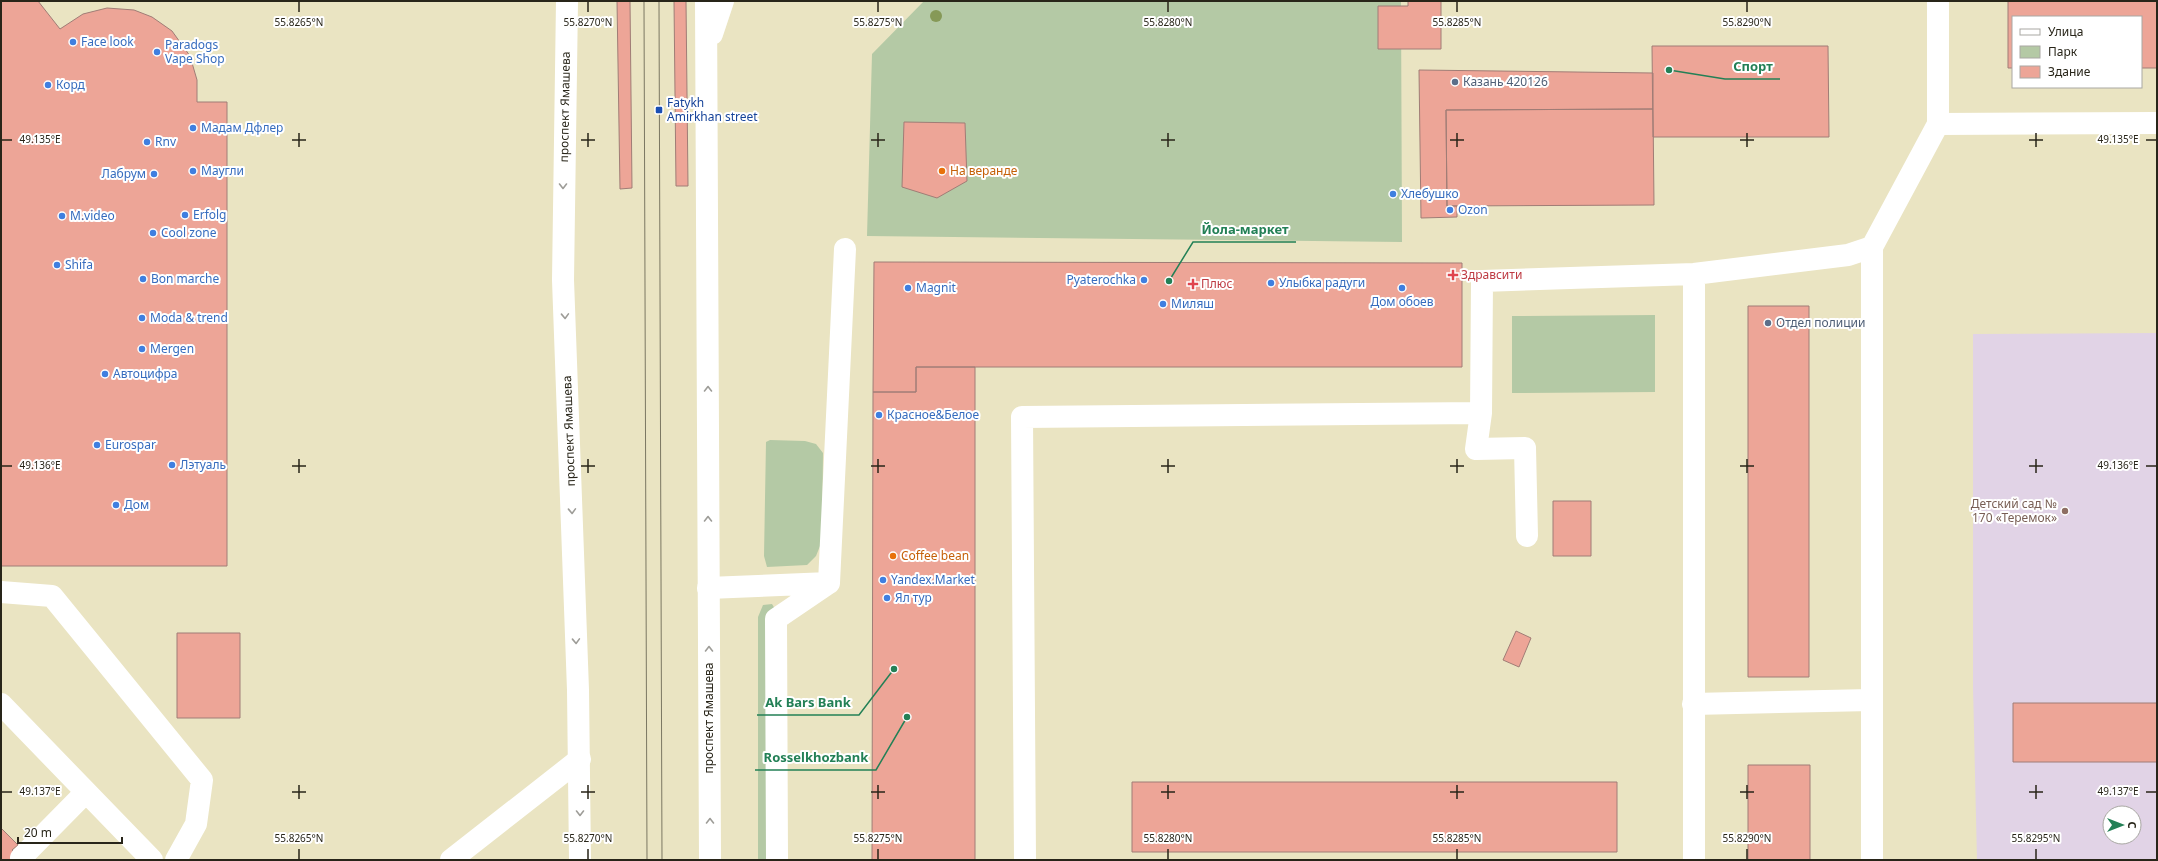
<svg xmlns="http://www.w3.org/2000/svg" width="2158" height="861" viewBox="0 0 2158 861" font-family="'Noto Sans',sans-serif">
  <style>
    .education { fill: #e1d3e6; fill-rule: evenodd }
    .green { fill: #b4c9a5 }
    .building { fill: #eda597; stroke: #a07d76 }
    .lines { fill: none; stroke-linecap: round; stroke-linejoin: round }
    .minor { stroke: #fff; stroke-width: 22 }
    .major { stroke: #fff; stroke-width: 22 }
    .tram { stroke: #7b7762; stroke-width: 1 }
    .tree { fill: #869957 }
    .oneway { stroke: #9e9d98 }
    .ticks { fill: none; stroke: #282519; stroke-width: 1.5 }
    .shop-dot { fill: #3f7fe0; stroke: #fff; stroke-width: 1.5 }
    .service-dot { fill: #5c6f8a; stroke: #fff; stroke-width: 1.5 }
    .transit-dot { fill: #1a4fb4; stroke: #fff; stroke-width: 1.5 }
    .food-dot { fill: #e8710a; stroke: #fff; stroke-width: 1.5 }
    .health-dot { fill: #e0444e; stroke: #fff; stroke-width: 1.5 }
    .education-dot { fill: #8d6e63; stroke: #fff; stroke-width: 1.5 }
    .labels { text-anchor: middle; stroke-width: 4; stroke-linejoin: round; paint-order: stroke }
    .shop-label { font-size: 12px; fill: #366cbe; stroke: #fff; text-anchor: start }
    .service-label { font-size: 12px; fill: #4e5e75; stroke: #fff; text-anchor: start }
    .transit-label { font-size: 12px; fill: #164399; stroke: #fff; text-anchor: start }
    .street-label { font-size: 12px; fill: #282519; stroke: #fff }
    .food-label { font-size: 12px; fill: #c56008; stroke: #fff; text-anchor: start }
    .health-label { font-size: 12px; fill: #be3a42; stroke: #fff; text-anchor: start }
    .education-label { font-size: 12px; fill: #785e54; stroke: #fff; text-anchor: end }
    .ticks-label { font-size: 10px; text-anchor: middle; fill: #282519; stroke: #fff; stroke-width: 4; stroke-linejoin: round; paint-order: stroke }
    .leader { fill: none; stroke: #238056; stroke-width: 1.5 }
    .callout-dot { fill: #238056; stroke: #fff; stroke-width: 1.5 }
    .callout-label { font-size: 13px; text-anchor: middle; font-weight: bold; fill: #238056; stroke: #fff; stroke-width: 4; stroke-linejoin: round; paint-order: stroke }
  </style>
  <rect width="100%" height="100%" fill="#eae4c2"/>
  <path class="education" d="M2157,333v527h-180l-4,-172v-354zM2110,813h24v24h-24z"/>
  <path class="green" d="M924,1h477l1,241 -535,-6 5,-182z
    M1655,315v77l-143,1v-77z
    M770,440l35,1 11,3 7,9 -1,88 -6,15 -9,9 -40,2 -3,-11 2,-114z
    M772,604l3,5 1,251h-18v-243l5,-12z"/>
  <path class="building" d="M1,1h37l22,28 23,-15 24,-6 27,2 18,7 20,14 18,25 7,24v22h30v464h-226z
    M617,1h13l2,187 -12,1z
    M674,1h12l2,185h-12z
    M1408,1h33v48h-63v-43h30z
    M2008,1h149v67h-16v-51h-128v51h-5z
    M1652,46h176l1,91h-176z
    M1419,70l234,3v36l-207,1 1,96h10v11l-36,1z
    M1653,109l1,96 -207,1 -1,-96z
    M904,122l61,1 2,58 -30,17 -35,-11z
    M874,262l588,1v104h-546v25h-43z
    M1748,306h61v371h-61z
    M916,367h59v493h-103l1,-468h43z
    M1553,501h38v55h-38z
    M1516,631l15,7 -12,29 -16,-7z
    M177,633h63v85h-63z
    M2013,703h144v59h-144z
    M1748,765h62v95h-62z
    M1132,782h485v70h-485z
    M1,828l17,17 -6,5 10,10h-21z"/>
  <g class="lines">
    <path class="minor" d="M1938,124l219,-1
      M1694,274v586
      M1481,413l-5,36 49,-1 2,88
      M829,583l16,-334
      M708,588l121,-5
      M1,592l51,4 150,184 -6,44 -20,36
      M1,704l151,156
      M1693,704l178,-4
      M21,858l65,-66
      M451,860l129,-101
      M777,860l-1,-241 53,-36
      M1025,860l-3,-443 459,-4 1,-132 212,-7 154,-19 24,-8
      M1872,860v-613l66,-123v-123"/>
    <path class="major" d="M567,1l-4,279 15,410 2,170
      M706,1l4,859
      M712,34l11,-33"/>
    <path class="tram" d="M644,1l3,859
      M659,1l3,859"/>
  </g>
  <circle class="tree" cx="936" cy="16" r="6"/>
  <defs><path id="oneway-chevron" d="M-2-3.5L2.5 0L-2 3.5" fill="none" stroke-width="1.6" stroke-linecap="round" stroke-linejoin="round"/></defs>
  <g class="oneway">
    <use href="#oneway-chevron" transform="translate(563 186) rotate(90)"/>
    <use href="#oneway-chevron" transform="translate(565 316) rotate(88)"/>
    <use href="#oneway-chevron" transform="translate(708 389) rotate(-90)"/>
    <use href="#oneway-chevron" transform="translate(572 511) rotate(88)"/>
    <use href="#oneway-chevron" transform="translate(708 519) rotate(-90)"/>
    <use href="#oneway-chevron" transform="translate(576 641) rotate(88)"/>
    <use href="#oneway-chevron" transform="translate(709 649) rotate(-90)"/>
    <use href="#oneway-chevron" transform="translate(580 813) rotate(90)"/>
    <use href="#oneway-chevron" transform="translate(710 821) rotate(-90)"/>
  </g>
  <path class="ticks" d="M299,2v10M588,2v10M878,2v10M1168,2v10M1457,2v10M1747,2v10M299,133v14M588,133v14M878,133v14M1168,133v14M1457,133v14M1747,133v14M2036,133v14M2,140h10M292,140h14M581,140h14M871,140h14M1161,140h14M1450,140h14M1740,140h14M2029,140h14M2146,140h10M299,459v14M588,459v14M878,459v14M1168,459v14M1457,459v14M1747,459v14M2036,459v14M2,466h10M292,466h14M581,466h14M871,466h14M1161,466h14M1450,466h14M1740,466h14M2029,466h14M2146,466h10M299,785v14M588,785v14M878,785v14M1168,785v14M1457,785v14M1747,785v14M2036,785v14M2,792h10M292,792h14M581,792h14M871,792h14M1161,792h14M1450,792h14M1740,792h14M2029,792h14M2146,792h10M299,849v10M588,849v10M878,849v10M1168,849v10M1457,849v10M1747,849v10M2036,849v10"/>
  <g class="shop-dot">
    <circle cx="73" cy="42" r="4"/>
    <circle cx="157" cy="52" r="4"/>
    <circle cx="48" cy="85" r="4"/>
    <circle cx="193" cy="128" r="4"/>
    <circle cx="147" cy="142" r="4"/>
    <circle cx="193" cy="171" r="4"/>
    <circle cx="154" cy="174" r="4"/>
    <circle cx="1393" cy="194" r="4"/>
    <circle cx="1450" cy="210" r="4"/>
    <circle cx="185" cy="215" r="4"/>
    <circle cx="62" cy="216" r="4"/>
    <circle cx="153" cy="233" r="4"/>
    <circle cx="57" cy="265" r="4"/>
    <circle cx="143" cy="279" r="4"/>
    <circle cx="1144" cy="280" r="4"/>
    <circle cx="1271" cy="283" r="4"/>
    <circle cx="908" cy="288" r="4"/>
    <circle cx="1402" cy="288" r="4"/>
    <circle cx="1163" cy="304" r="4"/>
    <circle cx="142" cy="318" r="4"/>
    <circle cx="142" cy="349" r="4"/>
    <circle cx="105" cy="374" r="4"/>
    <circle cx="879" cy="415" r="4"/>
    <circle cx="97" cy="445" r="4"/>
    <circle cx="172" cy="465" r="4"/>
    <circle cx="116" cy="505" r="4"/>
    <circle cx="883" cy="580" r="4"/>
    <circle cx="887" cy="598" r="4"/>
  </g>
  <g class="service-dot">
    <circle cx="1455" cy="82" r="4"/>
    <circle cx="1768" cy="323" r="4"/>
  </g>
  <rect class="transit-dot" x="655" y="106" width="8" height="8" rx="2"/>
  <g class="food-dot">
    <circle cx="942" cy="171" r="4"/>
    <circle cx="893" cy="556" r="4"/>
  </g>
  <g class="health-dot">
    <path d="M1451 269h4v4h4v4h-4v4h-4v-4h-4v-4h4z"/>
    <path d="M1191 278h4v4h4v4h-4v4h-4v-4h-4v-4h4z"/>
  </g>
  <circle class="education-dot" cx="2065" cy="511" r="4"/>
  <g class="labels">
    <g class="shop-label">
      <text x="81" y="46">Face look</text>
      <text x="165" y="49">Paradogs<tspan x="165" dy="14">Vape Shop</tspan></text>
      <text x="56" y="89">Корд</text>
      <text x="201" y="132">Мадам Дфлер</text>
      <text x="155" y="146">Rnv</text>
      <text x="201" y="175">Маугли</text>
      <text x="146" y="178" text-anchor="end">Лабрум</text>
      <text x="1401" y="198">Хлебушко</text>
      <text x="1458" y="214">Ozon</text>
      <text x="193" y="219">Erfolg</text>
      <text x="70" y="220">M.video</text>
      <text x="161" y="237">Cool zone</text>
      <text x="65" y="269">Shifa</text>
      <text x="151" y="283">Bon marche</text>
      <text x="1136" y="284" text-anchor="end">Pyaterochka</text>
      <text x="1279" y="287">Улыбка радуги</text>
      <text x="916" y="292">Magnit</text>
      <text x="1402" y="306" text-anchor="middle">Дом обоев</text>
      <text x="1171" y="308">Миляш</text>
      <text x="150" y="322">Moda &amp; trend</text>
      <text x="150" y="353">Mergen</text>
      <text x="113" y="378">Автоцифра</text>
      <text x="887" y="419">Красное&amp;Белое</text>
      <text x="105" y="449">Eurospar</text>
      <text x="180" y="469">Лэтуаль</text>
      <text x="124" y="509">Дом</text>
      <text x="891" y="584">Yandex.Market</text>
      <text x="895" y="602">Ял тур</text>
    </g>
    <g class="service-label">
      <text x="1463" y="86">Казань 420126</text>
      <text x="1776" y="327">Отдел полиции</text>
    </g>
    <g class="transit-label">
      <text x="667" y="107">Fatykh<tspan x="667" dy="14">Amirkhan street</tspan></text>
    </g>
    <g class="street-label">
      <text transform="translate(565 107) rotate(-89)" y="4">проспект Ямашева</text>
      <text transform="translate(569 431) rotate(-92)" y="4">проспект Ямашева</text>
      <text transform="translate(709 718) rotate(-90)" y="4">проспект Ямашева</text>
    </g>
    <g class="food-label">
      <text x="950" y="175">На веранде</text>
      <text x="901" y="560">Coffee bean</text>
    </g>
    <g class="health-label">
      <text x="1461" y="279">Здравсити</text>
      <text x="1201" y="288">Плюс</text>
    </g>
    <g class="education-label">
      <text x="2057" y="508">Детский сад №<tspan x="2057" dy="14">170 «Теремок»</tspan></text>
    </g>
  </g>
  <g class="ticks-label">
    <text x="299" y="26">55.8265°N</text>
    <text x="588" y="26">55.8270°N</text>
    <text x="878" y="26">55.8275°N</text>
    <text x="1168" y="26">55.8280°N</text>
    <text x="1457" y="26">55.8285°N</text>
    <text x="1747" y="26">55.8290°N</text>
    <text x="2118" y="143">49.135°E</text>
    <text x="40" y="143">49.135°E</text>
    <text x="2118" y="469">49.136°E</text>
    <text x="40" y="469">49.136°E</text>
    <text x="40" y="795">49.137°E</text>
    <text x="2118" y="795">49.137°E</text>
    <text x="299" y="842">55.8265°N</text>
    <text x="588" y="842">55.8270°N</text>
    <text x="878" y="842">55.8275°N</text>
    <text x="1168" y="842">55.8280°N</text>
    <text x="1457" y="842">55.8285°N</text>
    <text x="1747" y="842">55.8290°N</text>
    <text x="2036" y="842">55.8295°N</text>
  </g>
  <path class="leader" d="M1669 70L1725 79H1780M1169 281L1193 242H1296M894 669L859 715H757M907 717L876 770H755"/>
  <g class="callout-dot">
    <circle cx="1669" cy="70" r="4"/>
    <circle cx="1169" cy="281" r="4"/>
    <circle cx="894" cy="669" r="4"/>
    <circle cx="907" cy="717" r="4"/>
  </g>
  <g class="callout-label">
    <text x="1753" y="71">Спорт</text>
    <text x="1245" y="234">Йола-маркет</text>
    <text x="808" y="707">Ak Bars Bank</text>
    <text x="816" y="762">Rosselkhozbank</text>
  </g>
  <rect width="2158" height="861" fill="none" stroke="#282519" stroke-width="4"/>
  <rect x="2012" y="16" width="130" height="72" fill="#ffffff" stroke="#a9a8a3"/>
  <rect x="2020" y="29" width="20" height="6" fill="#ffffff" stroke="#a9a8a3"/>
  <text x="2048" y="36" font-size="12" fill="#282519">Улица</text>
  <rect x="2020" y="46" width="20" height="12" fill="#b4c9a5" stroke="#a9a8a3"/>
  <text x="2048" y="56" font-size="12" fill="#282519">Парк</text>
  <rect x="2020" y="66" width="20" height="12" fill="#eda597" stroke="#a9a8a3"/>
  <text x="2048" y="76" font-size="12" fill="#282519">Здание</text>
  <g transform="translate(2122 825) rotate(90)"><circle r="19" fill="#ffffff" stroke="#a9a8a3"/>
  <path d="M0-3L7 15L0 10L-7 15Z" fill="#238056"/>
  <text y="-6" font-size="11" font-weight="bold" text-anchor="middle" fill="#282519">С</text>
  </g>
  <path d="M18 837v6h104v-6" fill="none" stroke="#282519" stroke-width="2"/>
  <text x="24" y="837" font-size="12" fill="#282519" stroke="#ffffff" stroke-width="3" paint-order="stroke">20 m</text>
</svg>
